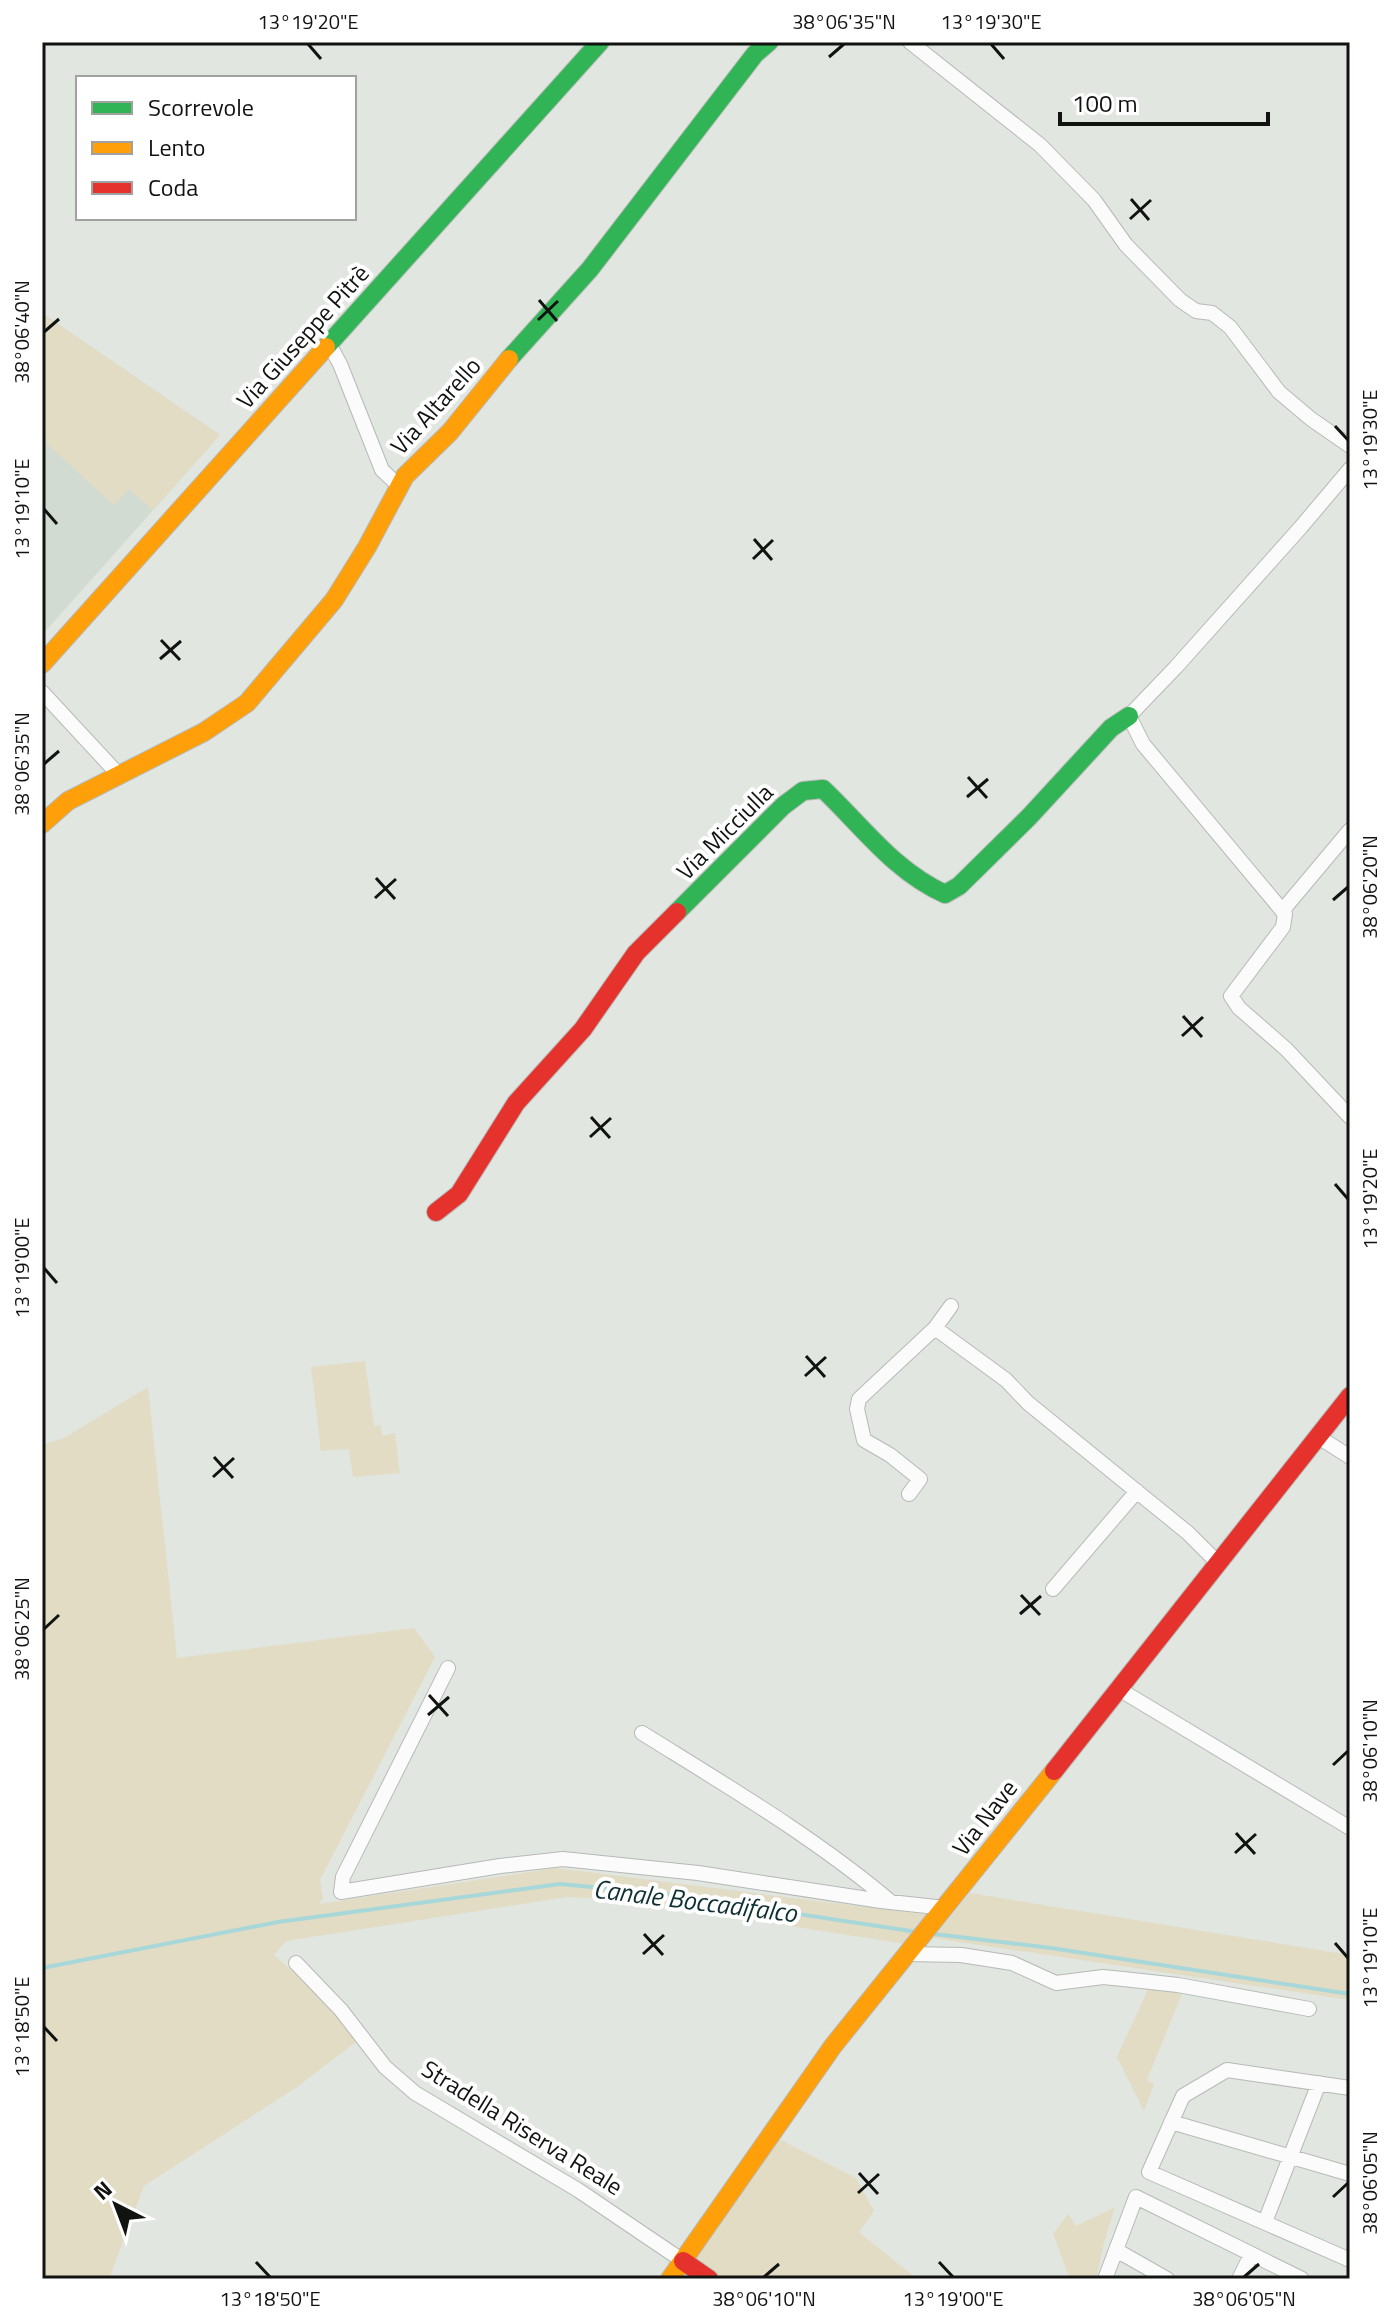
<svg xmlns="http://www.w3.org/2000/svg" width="1392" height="2321" viewBox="0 0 1392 2321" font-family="'Titillium Web',sans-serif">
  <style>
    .built { fill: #d2dbd2 }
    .green { fill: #e2dcc5 }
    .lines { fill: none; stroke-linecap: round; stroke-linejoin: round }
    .stream { stroke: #a7d7d9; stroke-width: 4 }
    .street-casing { stroke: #b6bab6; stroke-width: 16 }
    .fast-casing { stroke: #b6bab6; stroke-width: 20 }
    .slow-casing { stroke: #b6bab6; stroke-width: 20 }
    .jam-casing { stroke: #b6bab6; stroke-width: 20 }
    .street { stroke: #fafbfa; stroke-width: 14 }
    .fast { stroke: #30b455; stroke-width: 18 }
    .slow { stroke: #ff9f0a; stroke-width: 18 }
    .jam { stroke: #e5322d; stroke-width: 18 }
    .ticks { fill: none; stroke: #111311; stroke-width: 3 }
    .labels { text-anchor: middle; stroke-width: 8; stroke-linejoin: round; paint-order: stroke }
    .street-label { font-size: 24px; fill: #111311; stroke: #fff }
    .water-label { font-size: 26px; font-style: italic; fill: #0e3032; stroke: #fff }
    .neatline { fill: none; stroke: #111311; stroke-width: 3 }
    .ticks-label { font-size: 20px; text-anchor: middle; fill: #111311 }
  </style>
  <rect width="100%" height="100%" fill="#e1e6e1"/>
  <path class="built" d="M42,313l178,122 -178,200z"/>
  <path class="green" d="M42,313l178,122 -67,75 -24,-21 -15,16 -67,-61 -5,-27z
    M365,1361l9,65 6,-1 3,11 12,-3 5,40 -47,4 -4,-28 -28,2 -10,-84z
    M148,1387l29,271 237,-30 21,29 -115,223 3,18 -4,6 237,-36 373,47 -23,29 -284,-44 -55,-3 -281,44 -12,14 48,42 35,44 -60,46 -153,99 -35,93h-67v-834l22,-7z
    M970,1893l380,62v45l-417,-62z
    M1149,1987l34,4 -36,89 7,4 -10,27 -27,-54z
    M779,2139l77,39 18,33 -15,21 58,47h-193l-29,-19z
    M1115,2207l-11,36 -8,36h-26l-17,-45 15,-20 8,12z"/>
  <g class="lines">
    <path class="stream" d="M934,1934l117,14 299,46
      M42,1968l236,-46 282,-38 106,10 251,38"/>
    <g class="street-casing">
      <path id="street" d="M910,42l130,103 54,55 32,45 54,55 16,11 16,2 18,14 49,65 32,27 39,27
        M329,344l11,20 42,106 18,17
        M1350,469l-49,58 -125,140 -47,49 14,28 142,170 -2,13 -52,69 8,12 47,41 64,68
        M42,692l76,82
        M1282,911l68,-81
        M935,1328l71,52 22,23 160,130 29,29
        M1317,1436l33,21
        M909,1494l11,-15 -30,-24 -26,-15 -7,-31 2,-10 76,-71 16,-22
        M1053,1589l84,-98
        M448,1668l-105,209 -2,15 159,-26 63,-7 135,14 183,28 64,7
        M1117,1688l233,140
        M642,1733c85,53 172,104 249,169
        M908,1954l53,1 51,8 44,20 47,-6 20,2 55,6 131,24
        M296,1963l45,47 44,57 30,26 163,97 105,71
        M1350,2088l-123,-18 -44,26 -34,76 201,88
        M1171,2122l179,52
        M1265,2222l54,-139
        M1116,2250l51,29
        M1105,2279l31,-82 166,82
        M1239,2279l12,-24"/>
    </g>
    <g class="fast-casing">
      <path id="fast" d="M326,347l274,-305
        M509,359l81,-90 165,-215 14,-12
        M677,912l106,-106 20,-15 20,-2c40,38 71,82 122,105l14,-8 70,-69 82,-89 18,-12"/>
    </g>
    <g class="slow-casing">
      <path id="slow" d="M42,664l284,-317
        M42,824l26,-23 136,-69 43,-29 87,-103 33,-53 38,-71 45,-44 59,-73
        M670,2279l163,-233 221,-275"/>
    </g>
    <g class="jam-casing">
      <path id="jam" d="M436,1212l23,-18 57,-91 67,-74 53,-76 41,-41
        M1054,1771l296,-375
        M683,2261l26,18"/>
    </g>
    <use href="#street" class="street"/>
    <use href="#fast" class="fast"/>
    <use href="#slow" class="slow"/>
    <use href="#jam" class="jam"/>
  </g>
  <path class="ticks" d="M308,44l13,15M991,44l13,15M829,57l15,-13M1131,199l18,21M1130,219l21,-19M539,300l18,21M538,320l20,-19M44,332l15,-13M1335,426l13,14M44,509l13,15M754,539l18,21M753,559l20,-19M161,640l19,20M160,659l21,-18M44,764l15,-13M968,777l19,21M967,797l21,-18M376,878l19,21M375,898l21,-19M1333,900l15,-13M1183,1016l19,21M1182,1036l21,-19M591,1117l19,21M590,1137l21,-19M1335,1184l13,15M44,1268l13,15M806,1356l19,21M805,1376l21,-19M214,1457l19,21M213,1477l21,-19M1021,1595l19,20M1020,1614l21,-18M44,1629l15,-14M429,1695l19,21M428,1715l21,-18M1333,1765l15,-14M1236,1833l19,21M1235,1853l21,-19M644,1934l19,21M1335,1943l13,15M643,1954l21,-19M44,2027l13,14M859,2173l19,21M858,2193l21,-19M1333,2197l15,-14M256,2262l14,15M939,2262l14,15M764,2277l15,-13M1244,2277l15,-13"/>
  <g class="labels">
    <g class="street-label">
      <text transform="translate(303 337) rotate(-48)" y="8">Via Giuseppe Pitrè</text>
      <text transform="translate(436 406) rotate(-48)" y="8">Via Altarello</text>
      <text transform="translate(725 832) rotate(-45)" y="8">Via Micciulla</text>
      <text transform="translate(985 1818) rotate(-52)" y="8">Via Nave</text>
      <text transform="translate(522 2128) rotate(32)" y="8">Stradella Riserva Reale</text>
    </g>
    <g class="water-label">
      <text transform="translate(695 1901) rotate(7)" y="9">Canale Boccadifalco</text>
    </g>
  </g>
  <rect width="1392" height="2321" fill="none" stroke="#ffffff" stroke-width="88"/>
  <rect x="76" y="76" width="280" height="144" fill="#ffffff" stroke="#a0a1a0" stroke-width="2"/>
  <rect x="92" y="102" width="40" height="12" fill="#30b455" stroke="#a0a1a0" stroke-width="2"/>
  <text x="148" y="116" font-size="24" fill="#111311">Scorrevole</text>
  <rect x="92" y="142" width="40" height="12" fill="#ff9f0a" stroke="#a0a1a0" stroke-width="2"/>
  <text x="148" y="156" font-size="24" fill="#111311">Lento</text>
  <rect x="92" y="182" width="40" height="12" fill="#e5322d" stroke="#a0a1a0" stroke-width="2"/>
  <text x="148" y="196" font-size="24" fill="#111311">Coda</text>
  <g transform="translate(116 2205) rotate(318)" stroke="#ffffff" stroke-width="6" paint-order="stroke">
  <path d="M0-6L14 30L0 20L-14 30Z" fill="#111311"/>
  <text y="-12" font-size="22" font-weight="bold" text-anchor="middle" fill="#111311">N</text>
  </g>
  <path d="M1060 112v12h208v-12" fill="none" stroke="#111311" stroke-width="4"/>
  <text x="1072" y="112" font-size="24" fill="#111311" stroke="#ffffff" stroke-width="6" paint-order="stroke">100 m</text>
  <rect x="44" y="44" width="1304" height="2233" class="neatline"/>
  <g class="ticks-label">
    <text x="308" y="29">13°19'20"E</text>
    <text x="844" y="29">38°06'35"N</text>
    <text x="991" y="29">13°19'30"E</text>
    <text transform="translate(22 332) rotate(-90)" y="7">38°06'40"N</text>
    <text transform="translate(1370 440) rotate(-90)" y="7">13°19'30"E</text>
    <text transform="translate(22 509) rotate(-90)" y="7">13°19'10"E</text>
    <text transform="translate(22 764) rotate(-90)" y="7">38°06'35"N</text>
    <text transform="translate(1370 887) rotate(-90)" y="7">38°06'20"N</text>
    <text transform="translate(1370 1199) rotate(-90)" y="7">13°19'20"E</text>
    <text transform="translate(22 1268) rotate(-90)" y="7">13°19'00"E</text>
    <text transform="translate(22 1629) rotate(-90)" y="7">38°06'25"N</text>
    <text transform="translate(1370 1751) rotate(-90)" y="7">38°06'10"N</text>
    <text transform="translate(1370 1958) rotate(-90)" y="7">13°19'10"E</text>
    <text transform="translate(22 2027) rotate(-90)" y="7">13°18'50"E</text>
    <text transform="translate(1370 2183) rotate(-90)" y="7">38°06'05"N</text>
    <text x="270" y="2306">13°18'50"E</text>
    <text x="764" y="2306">38°06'10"N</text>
    <text x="953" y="2306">13°19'00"E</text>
    <text x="1244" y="2306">38°06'05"N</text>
  </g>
</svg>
